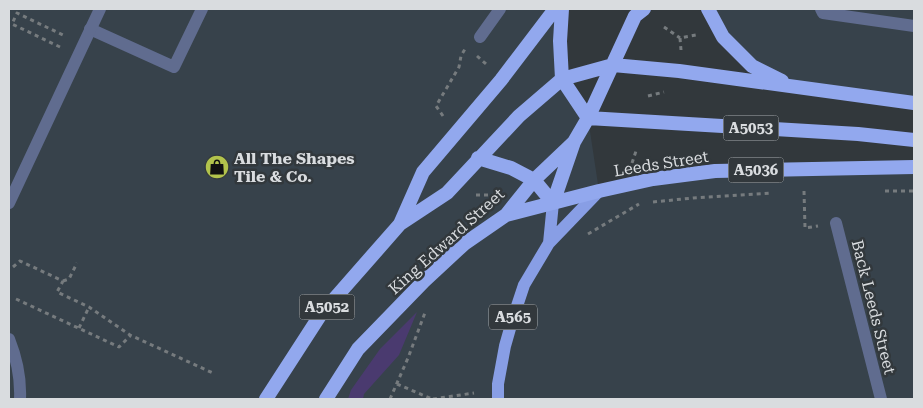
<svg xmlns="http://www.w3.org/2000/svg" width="923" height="408" viewBox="0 0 923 408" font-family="'Roboto Serif',serif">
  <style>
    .built { fill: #37424b }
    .green { fill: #4a3a6f }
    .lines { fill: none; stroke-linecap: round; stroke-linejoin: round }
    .path { stroke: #767b7e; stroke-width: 3; stroke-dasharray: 4 4; stroke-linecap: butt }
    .service { stroke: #606c8f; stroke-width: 12 }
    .minor { stroke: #606c8f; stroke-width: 12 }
    .primary { stroke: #889ee5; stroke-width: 12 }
    .trunk { stroke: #92a8ee; stroke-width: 14 }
    .labels { text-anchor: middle; stroke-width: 5; stroke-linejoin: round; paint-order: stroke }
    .shield { fill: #32383c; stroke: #a7abae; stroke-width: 1 }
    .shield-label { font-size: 15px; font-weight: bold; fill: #d9dcdf }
    .poi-label { font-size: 16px; font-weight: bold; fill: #d9dcdf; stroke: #32383c; text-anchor: start }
    .street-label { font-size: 16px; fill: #d9dcdf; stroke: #32383c }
  </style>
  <rect width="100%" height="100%" fill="#32383c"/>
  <path class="built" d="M9,9h554l-1,70 26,39 11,73 54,-12 261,-12v232h-905z
    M708,9h206v94l-122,-17 -41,-22z"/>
  <path class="green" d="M417,312l-18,43 -35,39 -1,5h-15l3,-9 29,-41z"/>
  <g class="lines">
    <path class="path" d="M664,27l16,11
      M60,47l-48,-23 5,-11 48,23
      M681,50l-1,-12 16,-3
      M477,56l9,8
      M648,96l16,-4
      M443,116l-7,-10 23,-39 2,-11 4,-7
      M632,163l5,-15
      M804,191l1,37 13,-2
      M885,191h29
      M476,195h17
      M653,202l40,-4 78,-5
      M588,234l51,-30
      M13,267l7,-6 43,20 -6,11 32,15 41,28 85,39
      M63,281l6,-2 8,-16
      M16,299l103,48 11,-11
      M79,328l10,-21
      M397,384l35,15
      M390,399l18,-41 18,-48
      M433,399l41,-6"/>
    <path class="service" d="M821,9l2,4 91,13
      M90,29l84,38 28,-58"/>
    <path class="minor" d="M480,37l20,-28
      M9,203l91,-194
      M836,223l45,176
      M9,339c8,20 12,39 11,60"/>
    <path class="primary" d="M549,243l4,-40
      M498,399v-15l7,-38 8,-28 11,-33 25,-42 50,-52"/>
    <path class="trunk" d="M562,9l-2,32 2,38 26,39
      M708,9l15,28 29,29 30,15
      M588,118l270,16 56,6
      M478,158l33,10 23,12 19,23
      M553,203l21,-61 14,-24 47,-102 9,-7
      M506,215l93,-24 54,-12 62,-8 199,-4
      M400,224l23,-52 78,-92 54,-71
      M266,399l55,-85 79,-90 47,-31 72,-77 43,-37 51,-14 66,6 235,32
      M326,399l32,-50 66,-68 40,-37 42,-29 28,-35 40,-38"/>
  </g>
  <defs>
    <g id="shop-disc" transform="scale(1.25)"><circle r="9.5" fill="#b2c34c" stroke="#32383c"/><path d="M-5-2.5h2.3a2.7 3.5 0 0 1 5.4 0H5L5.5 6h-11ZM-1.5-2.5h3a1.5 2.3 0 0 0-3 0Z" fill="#111"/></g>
  </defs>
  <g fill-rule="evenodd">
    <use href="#shop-disc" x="217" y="167"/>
  </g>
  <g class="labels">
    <g class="shield">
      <rect x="723.5" y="115.5" width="55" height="25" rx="4"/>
      <rect x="728.5" y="157.5" width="55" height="25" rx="4"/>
      <rect x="299.5" y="294.5" width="55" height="25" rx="4"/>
      <rect x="489" y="304.5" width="48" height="25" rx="4"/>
    </g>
    <g class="shield-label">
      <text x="751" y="133">A5053</text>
      <text x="756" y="175">A5036</text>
      <text x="327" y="312">A5052</text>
      <text x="513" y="322">A565</text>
    </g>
    <g class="poi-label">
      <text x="234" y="164">All The Shapes<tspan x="234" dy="18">Tile &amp; Co.</tspan></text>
    </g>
    <g class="street-label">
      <text transform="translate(661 163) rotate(-9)" y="6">Leeds Street</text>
      <text transform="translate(446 241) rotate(-42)" y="6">King Edward Street</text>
      <text transform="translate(874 307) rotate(76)" y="6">Back Leeds Street</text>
    </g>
  </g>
  <rect width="923" height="408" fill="none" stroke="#d9dcdf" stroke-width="20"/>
</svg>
